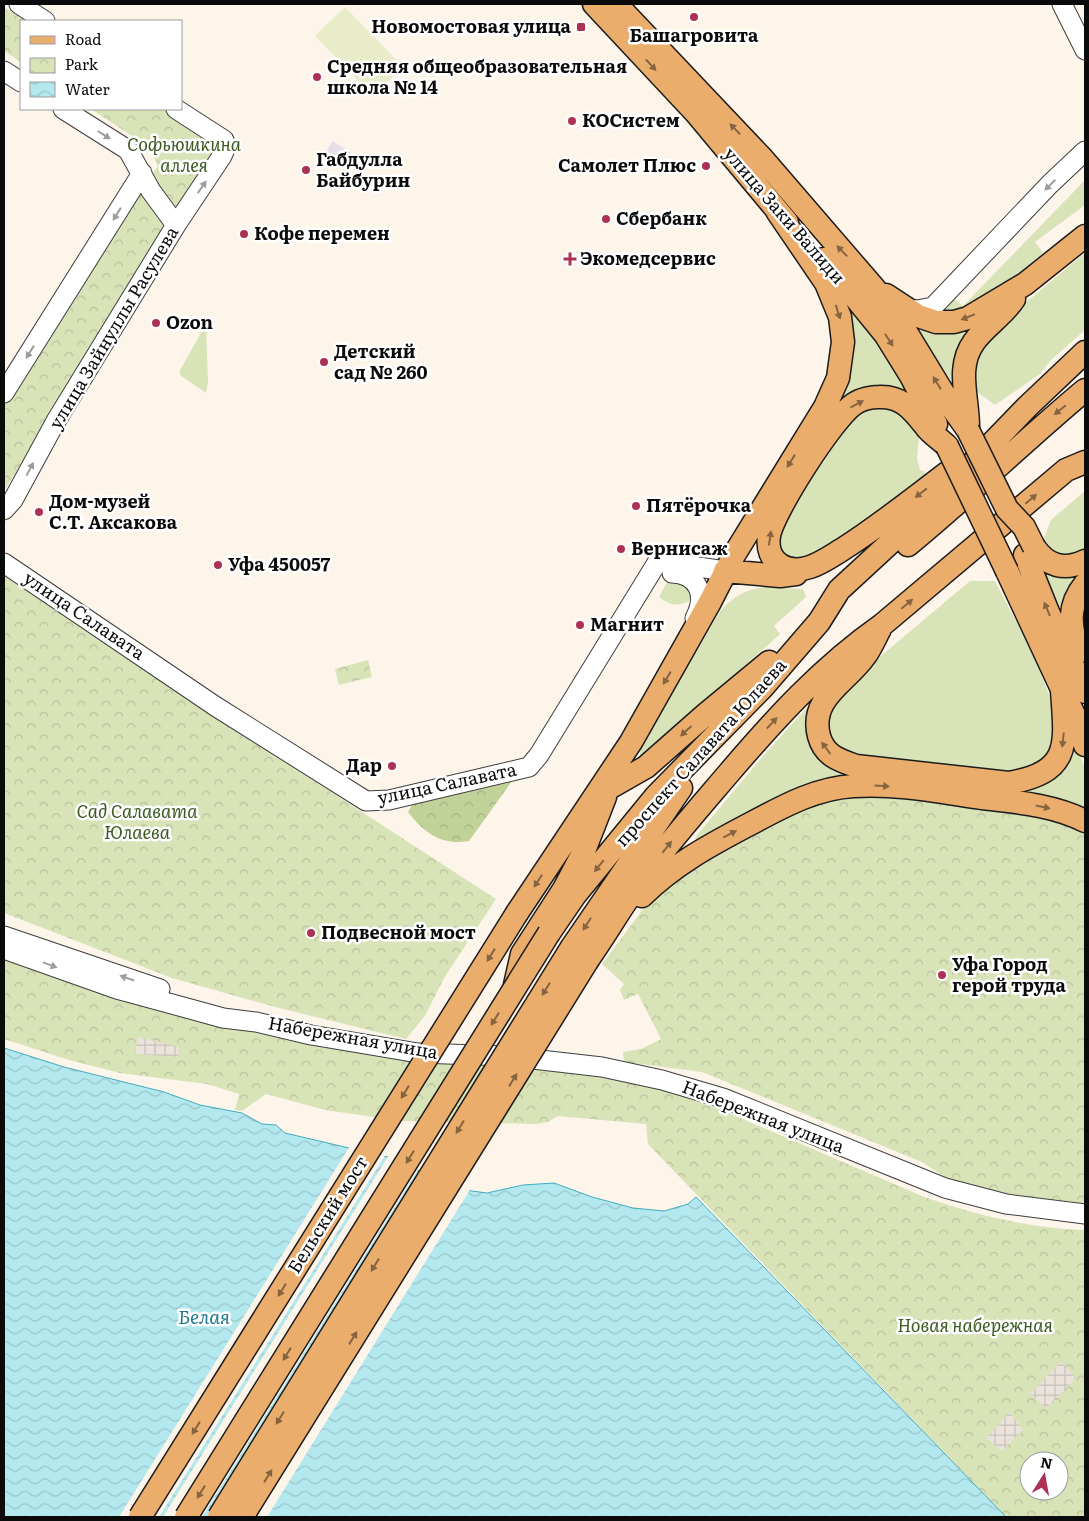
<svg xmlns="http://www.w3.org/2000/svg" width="1089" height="1521" viewBox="0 0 1089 1521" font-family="Literata,serif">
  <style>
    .industrial { fill: #e6dfe9 }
    .grass { fill: #d9e3b8 }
    .forest { fill: url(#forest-crowns) }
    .park { fill: url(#park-crowns); fill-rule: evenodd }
    .pitch { fill: #e8ecc9 }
    .plaza { fill: url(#plaza-grid) }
    .water { fill: url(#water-waves); stroke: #42acbf }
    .pier { fill: #fdf5ea }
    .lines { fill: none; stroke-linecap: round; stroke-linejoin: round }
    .minor-casing { stroke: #3e3e3e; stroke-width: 21 }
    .major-casing { stroke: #1c1c1c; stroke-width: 25 }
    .minor { stroke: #fff; stroke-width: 19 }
    .major { stroke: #ebad6c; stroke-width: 22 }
    .major-bridge-casing { stroke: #1c1c1c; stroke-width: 25; stroke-linecap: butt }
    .major-bridge { stroke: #ebad6c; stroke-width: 22 }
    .oneway { fill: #866440 }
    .oneway2 { fill: #9d9d9d }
    .poi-dot { fill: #ac3155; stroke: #fff; stroke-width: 2 }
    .labels { text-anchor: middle; stroke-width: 5; stroke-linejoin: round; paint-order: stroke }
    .poi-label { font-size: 18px; font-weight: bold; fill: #0b0b0b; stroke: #fff; text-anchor: start }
    .park-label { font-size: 18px; font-style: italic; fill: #3c5b22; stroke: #fff }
    .street-label { font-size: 18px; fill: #0b0b0b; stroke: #fff }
    .water-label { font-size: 19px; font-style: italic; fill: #217a8f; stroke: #fff }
  </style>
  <defs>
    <pattern id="forest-crowns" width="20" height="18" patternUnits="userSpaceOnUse" patternTransform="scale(1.25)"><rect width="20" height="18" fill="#c1d299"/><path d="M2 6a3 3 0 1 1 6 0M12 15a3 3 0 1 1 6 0" fill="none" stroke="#a4b382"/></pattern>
    <pattern id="park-crowns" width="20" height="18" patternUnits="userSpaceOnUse" patternTransform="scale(1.25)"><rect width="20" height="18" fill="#d9e3b8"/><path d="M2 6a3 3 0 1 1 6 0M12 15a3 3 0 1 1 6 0" fill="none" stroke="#b9c19d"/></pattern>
    <pattern id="plaza-grid" width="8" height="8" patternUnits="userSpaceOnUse" patternTransform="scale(1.25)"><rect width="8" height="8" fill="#ebe3db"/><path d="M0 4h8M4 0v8" fill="none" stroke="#c8c1bb"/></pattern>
    <pattern id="water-waves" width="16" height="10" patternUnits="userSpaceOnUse" patternTransform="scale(1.25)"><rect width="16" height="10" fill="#b4e8ef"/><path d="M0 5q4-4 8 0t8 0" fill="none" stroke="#99c6cc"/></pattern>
  </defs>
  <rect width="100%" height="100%" fill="#fdf5ea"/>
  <path class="industrial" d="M333,141l21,14 -8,13 -22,-14z"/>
  <path class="grass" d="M1085,180v25l-50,37 8,11 -67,56 -39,8 15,-20 11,9z
    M1085,253v77l-35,31 -10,13 -45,31 -18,-13 -3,2v-36l37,-43z
    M852,314c24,18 42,53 58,78l-76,17 14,-94z
    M983,317l-28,62 -4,1 -41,-60z
    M206,324l2,59 -2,10 -26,-18v-5z
    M870,405l32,6 19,23 -2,2 -2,23 3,11 4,1 2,5 -110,80 -28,5c-11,-14 -10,-22 -5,-39l63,-101z
    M1085,491v60l-24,7 -14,-10 -4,-8 8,-20z
    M1044,571l36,4 -18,32h-2z
    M675,578l10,2 8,13 -4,8c-13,6 -19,4 -30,-4l8,-15z
    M970,581h25c18,36 67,119 61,158 -1,8 -8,17 -12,24l-35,11 -168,-21 -14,-15 1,-32 42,-41z
    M768,587l35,2 3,8 -32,29 6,8 -137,123 -3,-1 1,-10 80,-136c13,-14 27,-22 47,-23z
    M814,700l-5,15 48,59 -160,67 -2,-2 2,-4 66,-79z
    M1073,734l12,35v43l-82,-22z"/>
  <path class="forest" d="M515,777l-46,64c-27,5 -45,-8 -61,-29l5,-9z"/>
  <path class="park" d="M4,7l23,14h-6v41l-17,-11z
    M91,109h73l59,37 -219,345v-87l154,-238 -8,-18z
    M4,572l267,181 225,146 -52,79 -19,38 -19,23 -131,-32 -103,-29 -168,-65z
    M368,660l4,17 -33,8 -4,-16z
    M854,792l160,17 71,19v379l-47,-5 -89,-22 -27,-18 -220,-90 -78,-10 -1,-10 18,-3 20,-10 -23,-45 -14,6 -4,-10 4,-6 -22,-20 56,-75 144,-85z
    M4,957l111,40 390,67 100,13 39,8 59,17 219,94c53,19 107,32 163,34v287h-79l-358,-373 -2,-20 -88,-8 -10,6 -11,2 -136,-3 -76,-11 -59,-16 -24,17 -7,-1 4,-16 -32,-10 -87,-11 -51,-13 -65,-21zM1029,1461h30v30h-30z"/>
  <path class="pitch" d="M345,7l58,60 -30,29 -58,-60z"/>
  <path class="plaza" d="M138,1037l41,10 -1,10 -43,-3z
    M1061,1362l15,16 -30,30 -16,-14z
    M1009,1412l14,18 -21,21 -15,-13z"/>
  <path class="water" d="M4,1048l60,19 100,25 36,13 42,8 20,11 14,1 9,8 107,25 65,31 30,4 36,-8 31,-2 38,14 41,11 31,3 24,-7 8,-7 310,320h-1002z"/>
  <path class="pier" d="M350,1146l36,8 -227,363h-40z
    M389,1155l30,13 -217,349h-39z
    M422,1170l36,16 13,2 -204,329h-60z"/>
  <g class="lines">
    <g class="minor-casing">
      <path id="minor" d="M19,4l26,17
        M1062,4l23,46
        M4,71l17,11
        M63,109l65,41 23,41 25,34
        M907,309l10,1 16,-3 117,-123 35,-33
        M4,393l138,-220
        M4,510l9,-10 43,-79 120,-196 46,-69 4,-9 -2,-7 -48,-31
        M4,563l211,143 151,95 23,-1 140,-33 10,-12 119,-194 67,10
        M672,573c27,1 35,23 23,45
        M4,936l156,53
        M4,949l113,40 106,29 33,4 55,13 107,18 88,3 96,11 60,13 61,18 222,90 61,16 79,10"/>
    </g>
    <g class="major-casing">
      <path id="major" d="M594,4l102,109 91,109
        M616,4l145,153 113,131 29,39 50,82 15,21
        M824,259l61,75 26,42 25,48
        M886,295l32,21 18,6h18l14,-4 57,-34 60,-48
        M968,430c1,-30 -13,-62 6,-88 11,-16 29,-26 40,-43
        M947,473c-34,26 -68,53 -104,76 -10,6 -21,14 -33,18 -23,8 -45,-5 -41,-31 4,-24 64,-118 85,-132 7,-5 18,-7 25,-7 25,-1 35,15 48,31 6,7 14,12 20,18
        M908,545c61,-50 117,-105 177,-155
        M1034,547c13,19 30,24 51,14
        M1025,555l23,57 37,80
        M725,571l55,5 16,-2
        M1007,571l68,146 10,28
        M880,629c-5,9 -9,19 -15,27 -18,26 -56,42 -46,80 5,19 19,24 37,30l153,17c62,-11 57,-38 53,-92
        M1078,652c-8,-26 -11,-46 7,-68
        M597,795l49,-28 59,-52 64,-53
        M642,896c31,-31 68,-51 106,-71 34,-18 67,-37 106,-39 43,-3 86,6 128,12 34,4 72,7 103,23
        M517,913l114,-171 79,-140 24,-47 91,-148 13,-29 5,-36 -3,-25 -14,-34 -49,-72
        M549,933l26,-38 81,-99 106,-108 57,-66 20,-32 103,-95 85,-88 58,-55
        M572,947l109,-159
        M589,958c19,-27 35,-56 55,-82 26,-35 55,-68 84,-102 47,-55 94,-107 154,-149l184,-155 19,-8
        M515,985l7,-31 42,-65 20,-38 21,-54"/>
    </g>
    <use href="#minor" class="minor"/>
    <use href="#major" class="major"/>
    <g class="major-bridge-casing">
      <path id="major-bridge" d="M968,430l39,79 17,18 10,20
        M947,446l60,125
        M140,1517l377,-604
        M186,1517l363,-584
        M219,1517l353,-570
        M242,1517l347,-559"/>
    </g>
    <use href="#major-bridge" class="major-bridge"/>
  </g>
  <defs><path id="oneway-solid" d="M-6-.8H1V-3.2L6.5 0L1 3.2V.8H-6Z" transform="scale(1.25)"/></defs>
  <g class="oneway">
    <use href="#oneway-solid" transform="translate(651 65) rotate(47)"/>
    <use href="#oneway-solid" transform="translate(735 129) rotate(-134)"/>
    <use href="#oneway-solid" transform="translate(842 251) rotate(-134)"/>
    <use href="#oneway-solid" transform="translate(838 312) rotate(72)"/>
    <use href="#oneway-solid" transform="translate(968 317) rotate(158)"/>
    <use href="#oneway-solid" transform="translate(889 340) rotate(57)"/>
    <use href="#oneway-solid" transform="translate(937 383) rotate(-122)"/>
    <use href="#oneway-solid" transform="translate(857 404) rotate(-28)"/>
    <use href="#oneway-solid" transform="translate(1060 410) rotate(141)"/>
    <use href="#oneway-solid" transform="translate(791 461) rotate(122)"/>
    <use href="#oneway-solid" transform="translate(921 493) rotate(142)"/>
    <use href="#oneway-solid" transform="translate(1031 499) rotate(-40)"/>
    <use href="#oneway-solid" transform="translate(770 538) rotate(-82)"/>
    <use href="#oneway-solid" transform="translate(907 604) rotate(-40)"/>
    <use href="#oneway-solid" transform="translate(1047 609) rotate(-113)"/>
    <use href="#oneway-solid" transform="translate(667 678) rotate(120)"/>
    <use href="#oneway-solid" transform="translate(772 723) rotate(-47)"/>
    <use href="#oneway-solid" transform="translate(686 731) rotate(138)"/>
    <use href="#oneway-solid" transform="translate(1063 740) rotate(96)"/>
    <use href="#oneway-solid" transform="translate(826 748) rotate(-126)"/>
    <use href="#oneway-solid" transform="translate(882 786) rotate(3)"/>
    <use href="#oneway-solid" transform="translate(1043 807) rotate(12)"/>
    <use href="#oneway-solid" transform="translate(730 834) rotate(-28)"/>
    <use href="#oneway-solid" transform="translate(667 847) rotate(-52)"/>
    <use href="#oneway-solid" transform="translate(599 866) rotate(129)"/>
    <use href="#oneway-solid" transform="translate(538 881) rotate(123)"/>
    <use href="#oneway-solid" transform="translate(587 924) rotate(123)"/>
    <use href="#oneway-solid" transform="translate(491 955) rotate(122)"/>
    <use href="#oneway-solid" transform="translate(546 989) rotate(122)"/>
    <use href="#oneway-solid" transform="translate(495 1019) rotate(122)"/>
    <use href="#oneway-solid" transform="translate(513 1080) rotate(-58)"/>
    <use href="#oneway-solid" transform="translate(405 1092) rotate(122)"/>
    <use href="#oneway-solid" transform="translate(460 1127) rotate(122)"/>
    <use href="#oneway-solid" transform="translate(410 1157) rotate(122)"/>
    <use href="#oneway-solid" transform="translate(375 1265) rotate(122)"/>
    <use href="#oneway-solid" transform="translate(282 1290) rotate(122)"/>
    <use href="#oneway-solid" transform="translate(353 1338) rotate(-58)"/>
    <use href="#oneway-solid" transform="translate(287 1354) rotate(122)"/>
    <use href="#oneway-solid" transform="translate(280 1418) rotate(122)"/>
    <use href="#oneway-solid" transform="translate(196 1428) rotate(122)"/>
    <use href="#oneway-solid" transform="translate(268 1476) rotate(-58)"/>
    <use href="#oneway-solid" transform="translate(201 1492) rotate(122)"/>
  </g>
  <g class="oneway2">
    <use href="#oneway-solid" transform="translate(104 135) rotate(32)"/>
    <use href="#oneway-solid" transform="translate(1050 185) rotate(135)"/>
    <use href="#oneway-solid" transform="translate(202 187) rotate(-55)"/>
    <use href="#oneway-solid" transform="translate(117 214) rotate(122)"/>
    <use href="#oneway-solid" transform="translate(30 352) rotate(122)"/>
    <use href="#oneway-solid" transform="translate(30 469) rotate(-62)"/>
    <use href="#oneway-solid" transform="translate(50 965) rotate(20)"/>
    <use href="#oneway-solid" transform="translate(127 978) rotate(-161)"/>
  </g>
  <g class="poi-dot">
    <circle cx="694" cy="17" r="5"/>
    <rect x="576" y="22" width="10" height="10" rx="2.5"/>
    <circle cx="317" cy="77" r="5"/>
    <circle cx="572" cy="121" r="5"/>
    <circle cx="706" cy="166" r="5"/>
    <circle cx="306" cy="170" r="5"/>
    <circle cx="606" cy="219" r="5"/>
    <circle cx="244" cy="234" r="5"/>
    <path d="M567.5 251.5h5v5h5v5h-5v5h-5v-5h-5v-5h5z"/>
    <circle cx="156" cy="323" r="5"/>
    <circle cx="324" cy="362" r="5"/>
    <circle cx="636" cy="506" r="5"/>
    <circle cx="39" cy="512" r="5"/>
    <circle cx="621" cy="549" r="5"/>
    <circle cx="218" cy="565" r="5"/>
    <circle cx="580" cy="625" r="5"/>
    <circle cx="392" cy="766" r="5"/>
    <circle cx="311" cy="933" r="5"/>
    <circle cx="942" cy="975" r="5"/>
  </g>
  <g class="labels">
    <g class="poi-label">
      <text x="571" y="33" text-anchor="end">Новомостовая улица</text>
      <text x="694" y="42" text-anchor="middle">Башагровита</text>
      <text x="327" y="73">Средняя общеобразовательная<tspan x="327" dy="21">школа № 14</tspan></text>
      <text x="582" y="127">КОСистем</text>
      <text x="316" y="166">Габдулла<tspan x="316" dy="21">Байбурин</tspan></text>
      <text x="696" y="172" text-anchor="end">Самолет Плюс</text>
      <text x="616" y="225">Сбербанк</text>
      <text x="254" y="240">Кофе перемен</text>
      <text x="580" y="265">Экомедсервис</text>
      <text x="166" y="329">Ozon</text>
      <text x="334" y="358">Детский<tspan x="334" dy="21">сад № 260</tspan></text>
      <text x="49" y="508">Дом-музей<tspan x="49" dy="21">С.Т. Аксакова</tspan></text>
      <text x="646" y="512">Пятёрочка</text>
      <text x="631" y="555">Вернисаж</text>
      <text x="228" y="571">Уфа 450057</text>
      <text x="590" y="631">Магнит</text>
      <text x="382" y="772" text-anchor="end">Дар</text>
      <text x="321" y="939">Подвесной мост</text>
      <text x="952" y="971">Уфа Город<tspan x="952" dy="21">герой труда</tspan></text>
    </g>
    <g class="park-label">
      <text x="184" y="151">Софьюшкина<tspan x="184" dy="21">аллея</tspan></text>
      <text x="137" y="818">Сад Салавата<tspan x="137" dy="21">Юлаева</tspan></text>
      <text x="975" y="1332">Новая набережная</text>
    </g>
    <g class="street-label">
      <text transform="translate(784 216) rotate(49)" y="6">улица Заки Валиди</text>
      <text transform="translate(114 328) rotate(-59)" y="6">улица Зайнуллы Расулева</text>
      <text transform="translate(84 616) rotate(34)" y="6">улица Салавата</text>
      <text transform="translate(701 753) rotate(-48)" y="6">проспект Салавата Юлаева</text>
      <text transform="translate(447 784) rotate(-12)" y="6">улица Салавата</text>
      <text transform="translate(353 1038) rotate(10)" y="6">Набережная улица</text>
      <text transform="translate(763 1117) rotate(21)" y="6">Набережная улица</text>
      <text transform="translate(328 1215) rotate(-58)" y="6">Бельский мост</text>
    </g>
    <g class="water-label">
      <text x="204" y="1324">Белая</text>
    </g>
  </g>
  <rect width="1089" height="1521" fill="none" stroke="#0b0b0b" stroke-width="10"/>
  <rect x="20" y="20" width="162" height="90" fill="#ffffff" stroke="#9d9d9d"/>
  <rect x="30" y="36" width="25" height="8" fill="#ebad6c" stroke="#9d9d9d"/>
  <text x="65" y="45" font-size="15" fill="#0b0b0b">Road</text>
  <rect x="30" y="58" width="25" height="15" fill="url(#park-crowns)" stroke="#9d9d9d"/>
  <text x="65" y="70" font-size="15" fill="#0b0b0b">Park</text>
  <rect x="30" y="82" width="25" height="15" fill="url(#water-waves)" stroke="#9d9d9d"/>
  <text x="65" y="95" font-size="15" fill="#0b0b0b">Water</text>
  <g transform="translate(1044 1476) rotate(11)"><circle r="24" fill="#ffffff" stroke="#9d9d9d"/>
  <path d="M0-4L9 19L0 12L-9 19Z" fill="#ac3155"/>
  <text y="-8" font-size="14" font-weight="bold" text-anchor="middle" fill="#0b0b0b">N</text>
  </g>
</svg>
